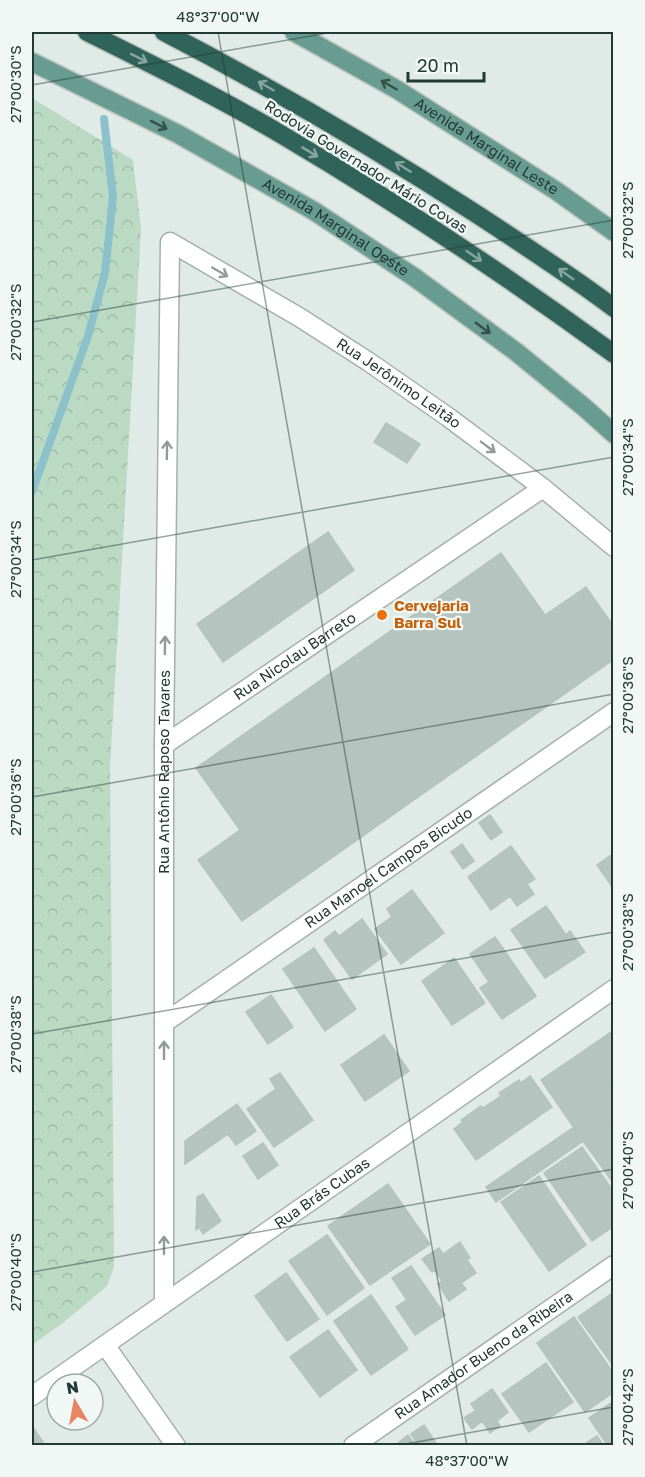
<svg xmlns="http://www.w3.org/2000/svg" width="645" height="1477" viewBox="0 0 645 1477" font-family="'Golos Text',sans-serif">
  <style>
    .forest { fill: url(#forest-crowns) }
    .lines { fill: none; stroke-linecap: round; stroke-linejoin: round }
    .stream { stroke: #8cc0cb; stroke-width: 8 }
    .building { fill: #b6c4bf; stroke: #b3c3bd; stroke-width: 1.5 }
    .minor-casing { stroke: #a3b1ad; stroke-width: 21 }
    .primary-casing { stroke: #bdc4c2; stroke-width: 21 }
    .motorway-casing { stroke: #bdc4c2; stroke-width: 21 }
    .minor { stroke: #fff; stroke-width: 18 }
    .primary { stroke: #689c90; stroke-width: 18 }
    .motorway { stroke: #306359; stroke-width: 18 }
    .oneway { stroke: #86a69f }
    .oneway2 { stroke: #34524a }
    .oneway3 { stroke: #909c99 }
    .ticks { fill: none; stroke: #223933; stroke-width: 1.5; stroke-opacity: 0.45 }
    .food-dot { fill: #e8710a; stroke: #f0f7f4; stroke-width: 2 }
    .labels { text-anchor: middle; stroke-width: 4.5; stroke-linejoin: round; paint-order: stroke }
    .street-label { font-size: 15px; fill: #223933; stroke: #f0f7f4 }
    .food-label { font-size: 15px; font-weight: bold; fill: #c56008; stroke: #f0f7f4; text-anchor: start }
    .neatline { fill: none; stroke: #223933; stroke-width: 2 }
    .ticks-label { font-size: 15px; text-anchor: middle; fill: #223933 }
  </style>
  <defs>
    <pattern id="forest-crowns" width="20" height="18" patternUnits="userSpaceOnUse" patternTransform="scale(1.5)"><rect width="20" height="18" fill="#badac3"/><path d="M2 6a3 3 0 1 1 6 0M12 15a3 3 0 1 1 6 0" fill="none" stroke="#a0bca8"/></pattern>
  </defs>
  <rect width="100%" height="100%" fill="#e0eae6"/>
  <path class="forest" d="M32,98l101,62 8,69 -31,538 4,500 -7,19 -43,36 -32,23z"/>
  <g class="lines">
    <path class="stream" d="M32,492l56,-156 17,-63 8,-76 -9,-78"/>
  </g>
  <path class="building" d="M386,423l34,21 -8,12 -24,-17 -6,8 -8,-5z
    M388,439l24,17 -5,7 -25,-16z
    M328,532l26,38 -131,92 -26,-38z
    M501,553l44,62 41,-28 28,40v32l-372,262 -44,-61 42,-30 -44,-62z
    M490,815l12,17 -11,8 -12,-17z
    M462,844l12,17 -11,8 -12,-17z
    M511,846l24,33 -8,5 7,10 -17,12 -7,-10 -19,14 -23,-33z
    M614,853v34l-1,1 -16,-23z
    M412,890l6,8 -26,19 -5,-8z
    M418,898l26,35 -43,31 -26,-35z
    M546,906l20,29 4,-4 15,21 -40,26 -34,-48z
    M362,919l25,35 -35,25 -28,-39 11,-9 4,5z
    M495,937l41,59 -34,23 -22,-31 9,-6 -19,-28z
    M314,948l42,61 -31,22 -42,-62z
    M454,958l31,45 -33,22 -30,-44z
    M271,995l22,32 -25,17 -22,-32z
    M614,1030v61l-29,-41z
    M384,1035l25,36 -44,30 -24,-36z
    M585,1050l29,41v29l-31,21 -42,-61z
    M280,1073l33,47 -39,27 -27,-38 29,-20 -6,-10z
    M530,1076l22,31 -76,53 -22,-31 9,-7 -2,-2 20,-14 2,2 18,-12 -2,-3 20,-13 2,3z
    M237,1104l19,27 -20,14 -8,-11 -43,30v-23z
    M614,1120v64l-31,-43z
    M574,1127l9,14 -87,61 -10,-15z
    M263,1143l15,22 -20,14 -15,-23z
    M582,1147l32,45v34l-22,15 -48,-68z
    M539,1176l47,69 -37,26 -48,-69z
    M388,1184l42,60 -60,41 -42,-59z
    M203,1194l18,27 -18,13 -4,-7 -3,3 1,-33z
    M327,1235l37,53 -37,27 -38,-54z
    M460,1242l10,16 -3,2 9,13 -15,10 5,6 -17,12 -11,-17 4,-3 -7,-11 -3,2 -10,-13 17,-11 4,6z
    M411,1266l34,49 -30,20 -19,-28 11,-7 -15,-22z
    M286,1273l33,46 -32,22 -32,-45z
    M614,1292v75l-36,-50z
    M371,1295l37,54 -37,26 -37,-54z
    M574,1317l40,57v18l-29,20 -48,-69z
    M328,1330l29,40 -37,27 -30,-40z
    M546,1363l27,39 -44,30 -27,-38z
    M492,1389l16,23 -11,9 3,5 -10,7 -19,-29z
    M614,1401v45h-6l-19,-28z
    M475,1411l7,10 -10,8 -8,-11z
    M424,1425l14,21h-19l-8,-12z
    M32,1426l11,16 -5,4h-6z
    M408,1435l8,11h-22z
    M597,1436l7,10h-16l-2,-3z"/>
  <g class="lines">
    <g class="minor-casing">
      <g id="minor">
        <path id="s1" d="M164,745l379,-257"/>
        <path id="s2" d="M164,1023l450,-311"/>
        <path id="s3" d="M164,1303v-558l6,-503 129,75 70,45 79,55 95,71 71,59"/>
        <path d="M105,1345l71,101"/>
        <path id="s4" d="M32,1396l582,-407"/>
        <path id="s5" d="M353,1446l261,-181"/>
      </g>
    </g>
    <g class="primary-casing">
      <g id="primary">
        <path id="s6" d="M294,32l102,57 159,101 59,42"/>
        <path id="s7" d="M32,62l146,72 136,77 100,66 101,74 70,57 29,26"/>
      </g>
    </g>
    <g class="motorway-casing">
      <path id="motorway" d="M87,32c66,33 133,66 197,104 113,67 223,140 330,218
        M164,32c108,56 212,117 314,183 46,30 92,60 136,93"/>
    </g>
    <use href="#minor" class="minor"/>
    <use href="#primary" class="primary"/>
    <use href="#motorway" class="motorway"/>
  </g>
  <defs><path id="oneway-shaft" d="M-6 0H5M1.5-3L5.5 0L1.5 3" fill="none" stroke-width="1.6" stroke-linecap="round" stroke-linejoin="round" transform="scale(1.5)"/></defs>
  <g class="oneway">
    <use href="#oneway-shaft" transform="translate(139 58) rotate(27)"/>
    <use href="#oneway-shaft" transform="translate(266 86) rotate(-150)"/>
    <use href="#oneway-shaft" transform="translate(310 152) rotate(31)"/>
    <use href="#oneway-shaft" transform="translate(403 167) rotate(-148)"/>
    <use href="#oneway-shaft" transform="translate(474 256) rotate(34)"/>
    <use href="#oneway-shaft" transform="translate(566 274) rotate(-145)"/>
  </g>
  <g class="oneway2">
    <use href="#oneway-shaft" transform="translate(389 85) rotate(-150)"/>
    <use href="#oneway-shaft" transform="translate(159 125) rotate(27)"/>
    <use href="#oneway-shaft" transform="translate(483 328) rotate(36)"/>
  </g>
  <g class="oneway3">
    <use href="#oneway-shaft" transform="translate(220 272) rotate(30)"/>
    <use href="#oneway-shaft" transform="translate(488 447) rotate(37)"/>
    <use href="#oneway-shaft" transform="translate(167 450) rotate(-89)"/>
    <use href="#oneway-shaft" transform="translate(165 645) rotate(-89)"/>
    <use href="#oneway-shaft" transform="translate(164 1050) rotate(-90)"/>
    <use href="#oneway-shaft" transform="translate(164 1245) rotate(-90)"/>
  </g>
  <path class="ticks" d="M218,32l249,1414M32,85l301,-53M32,322l582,-102M32,560l582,-103M32,797l582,-103M32,1034l582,-102M32,1272l582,-103M394,1446l220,-39"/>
  <circle class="food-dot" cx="382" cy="615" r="6"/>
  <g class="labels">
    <g class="street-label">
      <text dy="5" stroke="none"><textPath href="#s6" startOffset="224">Avenida Marginal Leste</textPath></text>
      <text transform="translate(366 167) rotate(32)" y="5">Rodovia Governador Mário Covas</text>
      <text dy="5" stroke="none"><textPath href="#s7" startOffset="346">Avenida Marginal Oeste</textPath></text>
      <text dy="5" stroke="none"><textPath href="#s3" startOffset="1330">Rua Jerônimo Leitão</textPath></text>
      <text dy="5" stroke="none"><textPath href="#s1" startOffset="158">Rua Nicolau Barreto</textPath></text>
      <text dy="5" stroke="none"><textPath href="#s3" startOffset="531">Rua Antônio Raposo Tavares</textPath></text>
      <text dy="5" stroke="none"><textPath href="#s2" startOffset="273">Rua Manoel Campos Bicudo</textPath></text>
      <text dy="5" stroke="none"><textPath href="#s4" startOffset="354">Rua Brás Cubas</textPath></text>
      <text dy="5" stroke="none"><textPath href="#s5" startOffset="159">Rua Amador Bueno da Ribeira</textPath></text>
    </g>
    <g class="food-label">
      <text x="394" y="611">Cervejaria<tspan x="394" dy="17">Barra Sul</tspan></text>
    </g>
  </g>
  <rect width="645" height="1477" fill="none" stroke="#f0f7f4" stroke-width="66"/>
  <g transform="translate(75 1402) rotate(350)"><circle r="28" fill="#f0f7f4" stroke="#9eaba7" stroke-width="1.5"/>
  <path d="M0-4.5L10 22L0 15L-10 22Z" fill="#e78461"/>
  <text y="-9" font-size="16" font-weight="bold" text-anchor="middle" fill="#223933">N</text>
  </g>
  <path d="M408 72v9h76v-9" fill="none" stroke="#223933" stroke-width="3"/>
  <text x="417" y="72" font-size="18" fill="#223933" stroke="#f0f7f4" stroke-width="4.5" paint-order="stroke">20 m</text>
  <rect x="33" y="33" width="579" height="1411" class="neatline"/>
  <g class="ticks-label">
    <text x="218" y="22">48°37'00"W</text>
    <text transform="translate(16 84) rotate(-90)" y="5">27°00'30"S</text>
    <text transform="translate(628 220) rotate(-90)" y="5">27°00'32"S</text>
    <text transform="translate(16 322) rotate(-90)" y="5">27°00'32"S</text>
    <text transform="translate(628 457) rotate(-90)" y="5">27°00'34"S</text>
    <text transform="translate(16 559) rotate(-90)" y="5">27°00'34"S</text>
    <text transform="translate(628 695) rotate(-90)" y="5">27°00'36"S</text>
    <text transform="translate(16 797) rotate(-90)" y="5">27°00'36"S</text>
    <text transform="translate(628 932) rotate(-90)" y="5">27°00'38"S</text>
    <text transform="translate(16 1034) rotate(-90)" y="5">27°00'38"S</text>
    <text transform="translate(628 1170) rotate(-90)" y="5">27°00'40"S</text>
    <text transform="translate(16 1272) rotate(-90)" y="5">27°00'40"S</text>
    <text transform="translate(628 1407) rotate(-90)" y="5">27°00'42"S</text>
    <text x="467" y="1466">48°37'00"W</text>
  </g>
</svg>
